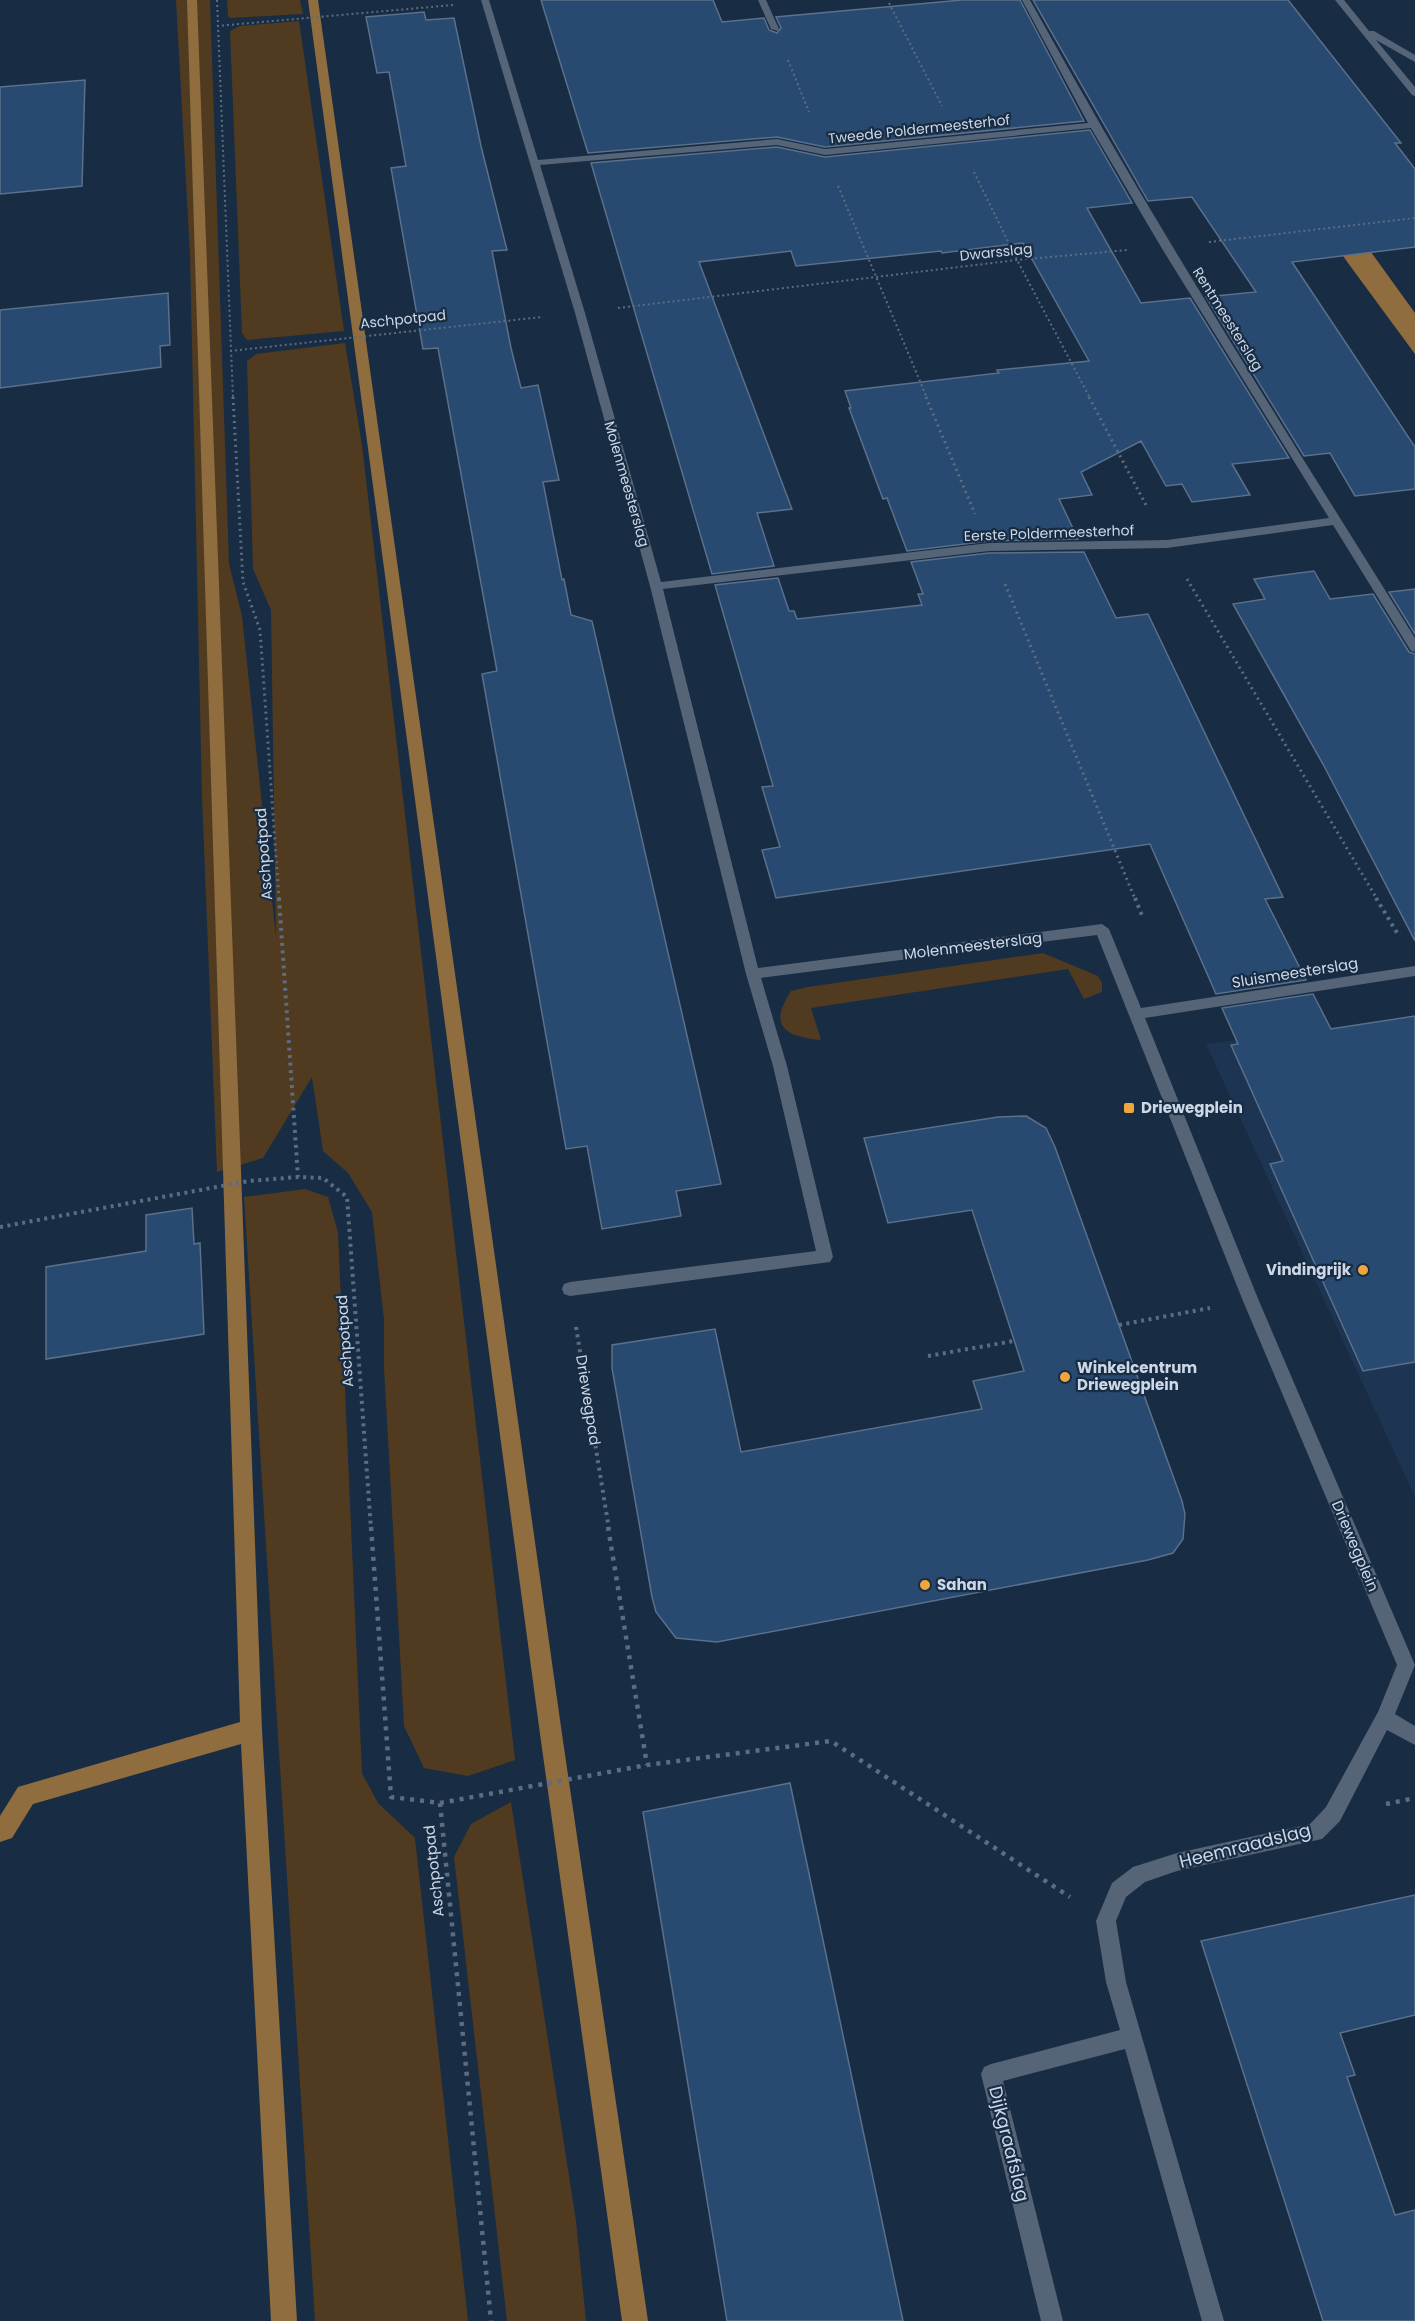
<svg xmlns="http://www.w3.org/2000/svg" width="1415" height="2321" viewBox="0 0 1415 2321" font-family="Poppins,sans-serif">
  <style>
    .built { fill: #1d3552 }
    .green { fill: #513b20 }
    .water { fill: #906d3f }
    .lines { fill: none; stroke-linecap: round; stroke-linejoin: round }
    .stream { fill: #906d3f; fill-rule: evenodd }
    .building { fill: #284970; stroke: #5a708b; stroke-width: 1.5 }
    .path-far3 { stroke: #5c6d81; stroke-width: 2; stroke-dasharray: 2 3; stroke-linecap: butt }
    .path-far2 { stroke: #5c6d81; stroke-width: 3; stroke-dasharray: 2 4; stroke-linecap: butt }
    .path-far1 { stroke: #5c6d81; stroke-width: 4; stroke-dasharray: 3 4.5; stroke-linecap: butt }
    .path { stroke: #5c6d81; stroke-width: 4.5; stroke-dasharray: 4 6; stroke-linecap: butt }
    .street { fill: #556476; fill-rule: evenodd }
    .poi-dot { fill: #efa73d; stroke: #182c43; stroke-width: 2 }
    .labels { text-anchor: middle; stroke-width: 4.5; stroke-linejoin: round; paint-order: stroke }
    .far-street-label { font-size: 14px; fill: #ccd8e7; stroke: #182c43 }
    .street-label { font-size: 15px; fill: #ccd8e7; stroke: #182c43 }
    .poi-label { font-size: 15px; font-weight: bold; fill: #ccd8e7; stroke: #182c43; text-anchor: start }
    .near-street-label { font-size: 18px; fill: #ccd8e7; stroke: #182c43 }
  </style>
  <rect width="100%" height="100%" fill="#182c43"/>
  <path class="built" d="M1415,1016v481l-209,-453z"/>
  <path class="green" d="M176,0h34l19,564 13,52 34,321 -5,-327 -18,-41 -6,-208 9,-7 89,-11 17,102 153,1315 -47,16 -44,-8 -20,-42 -20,-359v-48l-12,-107 -24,-39 -25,-22 -11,-74 -49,81 -46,14 -15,-375 -12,-542z
    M227,0h73l3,14 -73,4 -2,-2z
    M299,21l45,310 -97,9 -5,-7 -12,-302 10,-5z
    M1043,953l55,23 4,7v9l-18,7 -16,-30 -257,39 10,32c-37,-4 -53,-14 -30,-49l17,-4z
    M305,1189l23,8 10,36 24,540 16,30 37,35 53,483h-153l-71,-1124z
    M511,1802l65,419 10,100h-79l-53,-464 17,-33z"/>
  <path class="water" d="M1164,0h25l226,313v41l-67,-91z"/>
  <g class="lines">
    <path class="stream" d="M187,0h10l65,1730 35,591h-26l-30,-577 -208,60 -21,34 -12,4v-26l18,-29 222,-65z
      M308,0h10l244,1734 86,587h-26l-82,-587z"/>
  </g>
  <path class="building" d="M541,0h172l9,22 42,-4 5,12 8,3 4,-5 -5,-11 186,-17h58l64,121 -259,26 -48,-10 -189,16z
    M1033,0h255l113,143h-6l20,26v78l-123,15 123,185v42l-60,7 -25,-43 -26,3 -98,-159 50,-5 -64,-95 -44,4z
    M424,12l2,8 28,-2 27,128 26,104 -15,1 19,97 10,40 17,-3 21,95 -16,2 19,98 2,-1 7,36 21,6 129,563 -45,7 5,25 -79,13 -15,-83 -21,3 -84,-475 15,-3 -17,-93 -42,-230 -15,1 -32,-181 15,-2 -17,-94 -12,1 -11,-56z
    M85,80l-3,106 -82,8v-107z
    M1090,130l42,73 -45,5 54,95 49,-5 99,160 -57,6 18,31 -58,7 -10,-18 -16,2 -25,-45 -60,31 11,23 -33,4 19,40 -89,2 -82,10 -20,-53 -4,1 -34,-91h2l-6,-17 154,-18 -2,-3 92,-9 -66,-118 -81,10 -1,-2 -145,15 -5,-15 -92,11 93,247 -35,4 17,53 -62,8 -121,-411 186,-16 48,10z
    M168,293l2,52 -10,1 1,21 -161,21v-78z
    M1084,552l32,66 32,-4 135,283 -18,2 41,81 -90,14 -66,-150 -374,54 -14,-48 18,-3 -18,-60 11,-1 -58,-201 63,-7 11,33h5l3,8 125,-14 -4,-11h5l-12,-32 78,-9z
    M1314,571l16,28 43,-5 36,58 6,2v287l-91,-175 -91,-162 32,-5 -11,-20z
    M1415,589v45l-26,-42z
    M1313,994l18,35 84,-13v346l-52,9 -93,-207 13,-3 -52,-116 7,-1 -16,-36z
    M1026,1116l20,12 9,19 127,354 3,13 -2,25 -10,14 -25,7 -431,82 -41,-4 -20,-26 -4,-15 -40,-229v-23l103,-16 26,123 241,-43 -9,-28 51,-10 -52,-161 -84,13 -24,-85 134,-21z
    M192,1208l2,36 6,-1 4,91 -158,25v-92l100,-16v-36z
    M790,1783l113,538h-176l-84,-509z
    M1415,1895v120l-75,18 15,42 -8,2 48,138 20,-5v111h-92l-122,-380z"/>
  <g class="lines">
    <path class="path-far3" d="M217,0l16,398
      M889,3l53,103
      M217,26l236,-21
      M788,60l21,52
      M974,172l43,88 73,138
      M838,186l89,212
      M1209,242l206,-24
      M618,308l399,-48 110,-10
      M230,351l312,-34"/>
    <path class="path-far2" d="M233,397l10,185 17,48 19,269
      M926,397l49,117
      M1089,397l58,110
      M1187,579l190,320
      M1005,584l130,315"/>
    <path class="path-far1" d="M279,898l19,279
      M1135,898l8,20
      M1376,898l23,38
      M0,1227l249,-46 49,-4 25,1 24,19 24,332
      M1119,1325l91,-17
      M576,1327l33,202
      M928,1356l86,-15"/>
    <path class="path" d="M371,1527l20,270 49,6 207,-38 184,-24 239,156
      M608,1527l39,238
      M440,1803l51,518
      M1386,1804l29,-6"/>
    <path class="street" d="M481,0h8l49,160 239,-21 48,10 263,-26 -66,-123h8c120,218 254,428 385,638v14l-4,-1 -78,-126 -166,23 -178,3 -326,38 95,379 344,-44 7,5 32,79 274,-42v10l-270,42 114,283 156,364 -20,49 20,12v19l-28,-15 -47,91 -18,18 -145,32 -32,11 -19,15 -10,24 10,61 98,339h-22l-77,-272 -122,32 60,240h-22l-60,-247 3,-7 7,-3 129,-34 -14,-48 -10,-61 16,-38 21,-16 44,-14 133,-29 16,-17 52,-95 19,-47 -154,-364 -146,-366 -336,43 26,88 46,191 -3,5 -260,34 -6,-2 -2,-5 2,-5 6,-2 246,-31 -43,-185 -27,-92 -96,-388 -75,-273zM1091,128l70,119 168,271 -162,22 -178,3 -328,39 -76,-269 -45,-148 237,-20 48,10z
      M758,0h8l13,29 -1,2 -7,-2z
      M1335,0h9l25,31h5l41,24v7l-39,-22 39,47v9l-3,-1z"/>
  </g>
  <g class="poi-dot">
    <rect x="1123" y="1102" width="12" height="12" rx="3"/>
    <circle cx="1363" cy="1270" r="6"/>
    <circle cx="1065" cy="1377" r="6"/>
    <circle cx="925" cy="1585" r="6"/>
  </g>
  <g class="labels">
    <g class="far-street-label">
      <text transform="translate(919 129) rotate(-6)" y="5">Tweede Poldermeesterhof</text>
      <text transform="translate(996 252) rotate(-6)" y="5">Dwarsslag</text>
      <text transform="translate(403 319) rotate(-6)" y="5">Aschpotpad</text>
      <text transform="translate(1228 319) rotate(58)" y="5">Rentmeesterslag</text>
      <text transform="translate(627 484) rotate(74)" y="5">Molenmeesterslag</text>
      <text transform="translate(1049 533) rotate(-2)" y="5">Eerste Poldermeesterhof</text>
    </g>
    <g class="street-label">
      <text transform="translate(264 854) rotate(-94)" y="5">Aschpotpad</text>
      <text transform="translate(973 946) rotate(-7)" y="5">Molenmeesterslag</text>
      <text transform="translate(1295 973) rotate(-9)" y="5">Sluismeesterslag</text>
      <text transform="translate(345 1341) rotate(-94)" y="5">Aschpotpad</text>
      <text transform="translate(588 1400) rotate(81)" y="5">Driewegpad</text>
      <text transform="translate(1355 1546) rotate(67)" y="5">Driewegplein</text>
      <text transform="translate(434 1871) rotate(-96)" y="5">Aschpotpad</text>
    </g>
    <g class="poi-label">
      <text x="1141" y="1113">Driewegplein</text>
      <text x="1351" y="1275" text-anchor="end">Vindingrijk</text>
      <text x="1077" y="1373">Winkelcentrum<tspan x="1077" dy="17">Driewegplein</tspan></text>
      <text x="937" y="1590">Sahan</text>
    </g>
    <g class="near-street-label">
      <text transform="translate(1245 1846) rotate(-14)" y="6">Heemraadslag</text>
      <text transform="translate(1009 2144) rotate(76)" y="6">Dijkgraafslag</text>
    </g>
  </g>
</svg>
